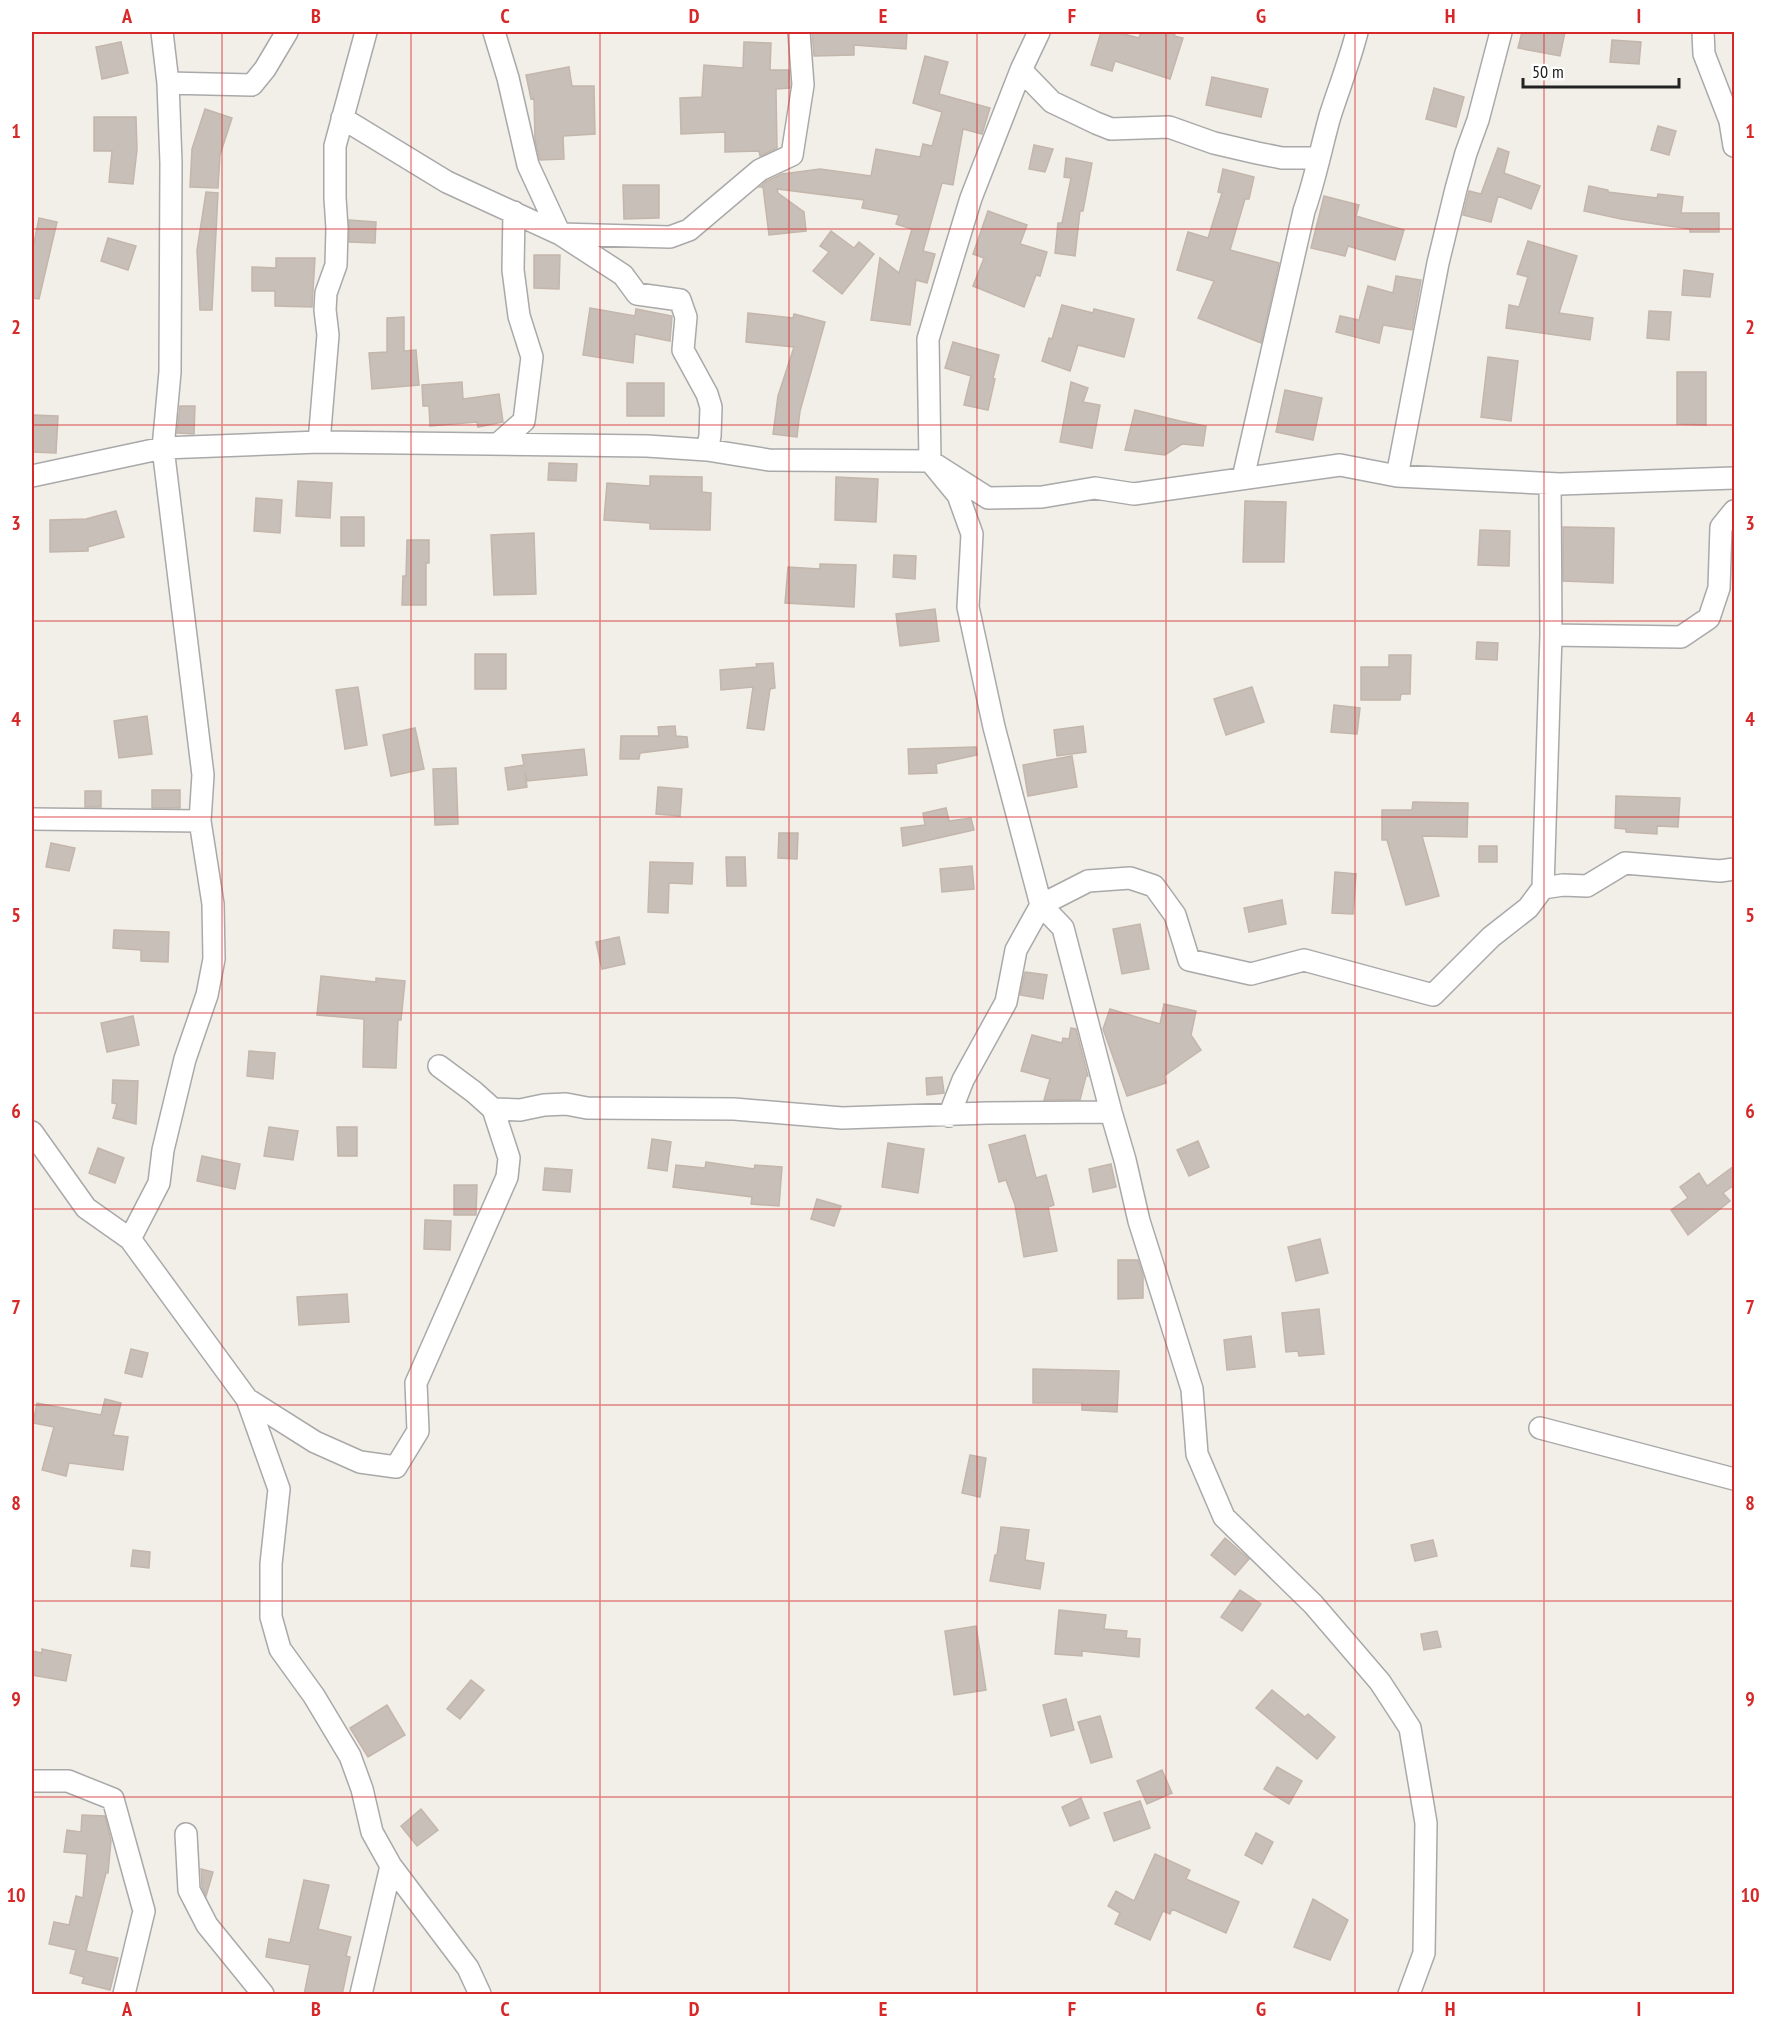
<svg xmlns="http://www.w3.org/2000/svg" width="1766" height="2026" viewBox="0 0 1766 2026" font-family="'PT Sans Narrow',sans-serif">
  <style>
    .building { fill: #c7bfb8; stroke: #c4b6ab; stroke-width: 1.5 }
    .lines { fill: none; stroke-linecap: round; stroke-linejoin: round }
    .minor-casing { stroke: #a9a9a9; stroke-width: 24 }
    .minor { stroke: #fff; stroke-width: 21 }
    .grid { fill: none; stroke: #d62828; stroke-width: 1.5; stroke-opacity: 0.55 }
    .neatline { fill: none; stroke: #d62828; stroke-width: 2 }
    .grid-label { font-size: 20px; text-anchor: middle; font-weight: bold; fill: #d62828 }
  </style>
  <rect width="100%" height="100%" fill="#f2efe9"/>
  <path class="building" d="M812,32h95l-1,17 -52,-4v10l-40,1z
    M1101,32h15l23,6 2,-6h35l-2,4 9,2 -13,41 -55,-18 -3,10 -21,-6z
    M1522,32h43l-5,24 -42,-8z
    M1612,40l29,2 -2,22 -29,-2z
    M121,42l7,31 -26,6 -6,-32z
    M744,42l27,1 -1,27h19l1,18 -14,1 1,59 -17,8 -1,-5 -34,1v-20l-44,2 -1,-36 22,-1 2,-32 39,3z
    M925,56l23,6 -9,32 51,14 -8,26 -19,-5 -10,56 -11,-2 -19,68 12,3 -8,29 -11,-3 -6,45 -39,-5 9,-62 19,15 13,-44 -16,-5 3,-9 -37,-7 2,-8 -87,-11 1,4 26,19 2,19 -37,4 -6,-48h-3l7,-6 15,-7 38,-5 51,7 5,-27 44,8 3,-13 9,2 10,-34 -29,-9z
    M569,67l3,19h22l1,48 -32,2 1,23 -24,1 -5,-20 -1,-42 -3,1 -5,-24z
    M1212,77l56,12 -7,28 -55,-12z
    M1434,88l30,9 -8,30 -30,-8z
    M205,109l27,9 -12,37 -2,33 -28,-1 2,-38z
    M94,117h42l1,33 -4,34 -24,-2 3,-31h-18z
    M1658,126l18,5 -7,24 -18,-5z
    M1034,145l19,4 -8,23 -16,-3z
    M1498,148l11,4 -5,21 36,13 -9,23 -33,-13 -7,26 -28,-7 6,-24 12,3z
    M1066,158l26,5 -9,48h-3l-5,45 -20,-3 3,-30h4l9,-45 -7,-1z
    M1223,169l31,8 -5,22h-4l-15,51 49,13 -18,80 -63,-25 16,-37 -37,-11 11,-38 20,6 14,-45 -4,-1z
    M623,185h36v33l-35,1z
    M1589,186l19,4v2l49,6 1,-4 25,3 -2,16h38v19h-29v-3l-69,-10 -37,-8z
    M206,192l12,1 -6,117h-12l-3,-60z
    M1324,196l35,9 -3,11 48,14 -9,30 -47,-14 -3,10 -34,-8z
    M988,211l39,14 -7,19 27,8 -7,24 -4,-1 -12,32 -51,-21 11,-28 -11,-4z
    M39,218l18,4 -18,77 -7,-1v-45z
    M349,220l27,2 -1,21 -26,-1z
    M831,231l23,17 5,-6 15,12 -32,40 -29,-23 16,-19 -9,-6z
    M108,238l28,8 -8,24 -27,-9z
    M1528,241l49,15 -18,57 34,5 -3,22 -84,-12 3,-23 10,2 9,-30 -11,-3z
    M534,255h26l-1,34 -25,-1z
    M276,258h39l-3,49 -37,-1v-15h-23v-24l24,1z
    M1684,270l29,4 -3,23 -28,-2z
    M1396,276l25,4 -9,50 -29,-5 -4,18 -43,-11 4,-16 19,4 9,-34 25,7z
    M1062,305l31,8 1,-4 40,10 -10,38 -46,-12 -8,26 -28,-10 7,-23 3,1z
    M590,308l45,8 1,-7 36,7 -2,25 -35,-7 -2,29 -50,-8z
    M1649,311l22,1 -2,28 -22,-2z
    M748,313l45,5 1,-4 31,8 -25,89 -3,26 -24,-3 5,-38 16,-49 -48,-5z
    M404,317v34l12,-1 3,35 -47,4 -3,-36 18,-1v-34z
    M953,342l46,13 -6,23 2,1 -7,31 -24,-5 7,-29 -26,-8z
    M1488,357l30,4 -7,60 -30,-4z
    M1677,372h29v53l-29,-1z
    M462,382l1,17 36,-5 4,28 -25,5 -1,-5 -47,4 -1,-20h-6l-1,-21z
    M1071,382l17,6 -5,14 17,3 -8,43 -32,-6z
    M627,383h37v33h-37z
    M1285,390l37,8 -9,42 -37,-8z
    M180,406h15l-1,28 -17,-1z
    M1135,410l45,11 26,5 -3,20 -21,-2 -17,11 -40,-5z
    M32,415l26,1 -2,37 -24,-1z
    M549,463l28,1 -1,17 -28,-1z
    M650,476l52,1v15l9,1 -1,37 -60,-1v-6l-46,-3 3,-37 43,3z
    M836,477l42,2 -2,43 -41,-2z
    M298,481l34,2 -2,35 -34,-2z
    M256,498l26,2 -2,33 -26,-2z
    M1245,501l41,1 -2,60h-41z
    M116,511l8,26 -36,10v4l-38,1v-32l36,-1z
    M341,517h23v29h-23z
    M1563,527l51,1 -1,55 -50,-2z
    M1480,530l30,1 -1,35 -31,-1z
    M534,533l2,61 -42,1 -3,-60z
    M407,540h22v23h-3v42h-24l1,-29h3z
    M894,555l22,1 -1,23 -22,-2z
    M820,564l36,1 -2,42 -69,-4 3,-36 32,2z
    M935,609l4,32 -39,5 -4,-32z
    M1477,642l21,1 -1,17 -21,-1z
    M475,654h31v35h-31z
    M1389,655h22l-1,39h-9l-1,6h-39v-33h28z
    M773,663l2,25 -5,1 -6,41 -17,-2 6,-41 -32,3 -1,-20 37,-3 -1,-3z
    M358,687l9,58 -22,4 -9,-59z
    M1252,687l12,35 -38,13 -12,-36z
    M1334,705l26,3 -3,26 -26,-2z
    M147,716l5,38 -33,4 -5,-37z
    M675,726l1,10 11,1 1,10 -48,6 -1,6h-19l1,-23h38l-1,-9z
    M1083,726l3,26 -29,4 -3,-26z
    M415,728l9,41 -33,7 -8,-41z
    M976,747l1,8 -41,9 1,9 -28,1 -1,-25z
    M584,749l3,26 -60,6 -2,-9 2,15 -19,3 -3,-22 19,-3 -2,-10z
    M1072,756l5,31 -49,9 -5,-31z
    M456,768l2,56 -23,1 -2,-56z
    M658,787l24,2 -2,27 -24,-2z
    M152,790h28v18h-28z
    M85,791h16v16h-16z
    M1616,796l64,2 -2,29 -21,-1v8l-31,-2v-3l-11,-1z
    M1413,802l55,1 -1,34 -45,-1 17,60 -33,9 -19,-65h-5v-30h30z
    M946,808l3,13 22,-3 3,12 -71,16 -2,-18 24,-3 -2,-12z
    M779,833h19l-1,26 -19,-1z
    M51,843l24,5 -6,23 -23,-4z
    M1479,846h18v16h-18z
    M726,857h19l1,29h-19z
    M650,862l43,1 -1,21 -23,-1 -1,30 -20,-1z
    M972,866l2,23 -32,3 -2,-23z
    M1335,872l21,2 -3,40 -21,-1z
    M1282,900l4,24 -37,8 -5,-24z
    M1140,924l9,45 -27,5 -9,-45z
    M114,930l55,2 -1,30 -27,-1v-11l-28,-2z
    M619,937l6,27 -23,5 -6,-27z
    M1025,972l22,3 -4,24 -23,-4z
    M321,976l55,6v-4l29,3 -4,39h-3l-2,48 -33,-1 1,-48 -47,-4z
    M1164,1004l32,7 -5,24 10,15 -37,26 2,7 -39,13 -24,-67 7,-20 50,15z
    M133,1016l6,29 -32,7 -6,-29z
    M1071,1028l5,1 12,47h-2l-6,24h-36l6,-21 -29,-8 11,-36 30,8 1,-5 6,1z
    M249,1051l26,2 -2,26 -26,-3z
    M942,1077l2,16 -17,2 -1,-17z
    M113,1080l25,1 -2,43 -23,-6 4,-14 -5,-1z
    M269,1127l29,4 -5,29 -29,-4z
    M337,1127h20v29h-19z
    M1025,1135l11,43 10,-3 8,30 -6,2 9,44 -33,6 -9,-52 -9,-25 -7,2 -10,-37z
    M652,1139l19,3 -4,29 -19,-3z
    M1198,1141l11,26 -20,9 -12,-26z
    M888,1143l36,6 -6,44 -36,-6z
    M98,1148l26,10 -9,25 -26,-10z
    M202,1156l38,8 -5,25 -38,-8z
    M706,1162l48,7 1,-4 27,2 -3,39 -28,-2 1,-7 -79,-10 3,-22 29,3z
    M1111,1164l5,23 -23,5 -4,-23z
    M1734,1166v19l-11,8 7,8 -42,34 -17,-25 17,-12 -8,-11 19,-14 8,13z
    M545,1168l27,2 -2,22 -27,-2z
    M454,1185h23l-1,30h-22z
    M817,1199l24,7 -7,20 -23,-7z
    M425,1220l26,1 -1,29 -26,-1z
    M1320,1239l8,34 -32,8 -8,-34z
    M1118,1260h20l5,16v22l-25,1z
    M347,1294l2,28 -50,3 -2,-28z
    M1319,1309l5,45 -25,2 -1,-5 -12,1 -4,-39z
    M1251,1336l4,31 -28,3 -3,-30z
    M131,1349l17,4 -6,24 -17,-4z
    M1033,1369l86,2 -2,41 -35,-2v-7h-49z
    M105,1399l16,4 -8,32 15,2 -5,33 -54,-7 -3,13 -24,-6 12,-43 -21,-4 4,-20 64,12z
    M970,1455l16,3 -6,39 -18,-4z
    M1001,1527l28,3 -4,30 19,3 -4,26 -50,-8 5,-26h2z
    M1225,1538l24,21 -14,16 -24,-20z
    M1433,1540l4,16 -22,5 -4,-16z
    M133,1550l17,2 -1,16 -18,-2z
    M1240,1590l21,14 -19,27 -21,-14z
    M1059,1610l47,5 -2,14 23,2 -1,7 14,1 -1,18 -57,-6v5l-27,-2z
    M976,1626l10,64 -32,5 -9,-64z
    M1437,1631l4,16 -17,3 -3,-16z
    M42,1649l29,6 -5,26 -34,-6v-24l10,2z
    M471,1680l13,10 -24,29 -13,-10z
    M1272,1690l33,27 3,-3 27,23 -18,22 -61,-51z
    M1066,1699l8,31 -23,6 -8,-31z
    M387,1705l18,30 -37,22 -18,-29z
    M1100,1716l12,41 -21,6 -13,-41z
    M1277,1767l25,14 -13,23 -25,-15z
    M1162,1770l10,23 -25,11 -10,-23z
    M1081,1798l8,20 -19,8 -8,-19z
    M1140,1801l10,27 -36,13 -10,-28z
    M421,1809l17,21 -21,16 -16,-20z
    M82,1815l23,1 6,25 -3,32h-2l-20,78 32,7 -8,32 -28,-7 2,-6 -14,-4 6,-23 -27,-6 5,-22 15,3 7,-29 7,2 4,-44 -23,-2 3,-22 14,2z
    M1256,1833l17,9 -11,22 -17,-9z
    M1155,1854l35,16 -4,9 53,23 -13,31 -54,-24 -2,5 -7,-3 -13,29 -35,-16 5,-11 -12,-7 8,-15 18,10z
    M201,1869l12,3 -7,24 -4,-9z
    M304,1880l25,5 -11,44 33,8 -5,19 4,1 -8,38h-38l6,-30 -44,-8 3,-18 21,4z
    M1313,1899l35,21 -18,40 -36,-13z"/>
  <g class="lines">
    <g class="minor-casing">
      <path id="minor" d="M162,32l6,51 3,80 -1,209 -7,76 40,327 -3,46 13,83 1,55 -7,36 -22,64 -22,91 -4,33 -29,56 117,160 32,90 -8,75v53l9,32 34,47 36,60 12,33 10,43 19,34 -30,128
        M494,32l14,46 20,87 32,69 63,41 14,19 43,6 6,17 -3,33 24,44 4,13 -1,29 -3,14
        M1039,32l-18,38 -50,128 -43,141 2,122 28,34 14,39 -4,73 26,120 47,178 22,23 48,184 14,48 14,61 53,168 5,65 27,63 89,87 67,78 30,46 16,95 -2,130 -15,41
        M1703,32l1,22 26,67 4,25
        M1021,70l31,32 44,21 15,6 58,-2 45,16 43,10 25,5h36
        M168,83l84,2 13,-16 22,-37
        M342,118l105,64 113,52 110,3 19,-7 71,-60 32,-15 11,-70 -4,-53
        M319,442l9,-107 -3,-25 1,-17 10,-28 1,-37 -2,-30v-52l31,-114
        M499,443l25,-22 8,-64 -13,-41 -6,-46 1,-58
        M32,476l131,-28 156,-6 328,4 60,4 62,10 161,1 58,37 54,-1 53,-9 39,6 206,-29 57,11 163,8 174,-6
        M1397,476l41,-213 18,-74 10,-36 12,-33 23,-88
        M1243,478l61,-267c11,-31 17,-63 26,-95 9,-28 20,-56 27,-84
        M1551,635l130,2 28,-19 10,-30 2,-61 13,-16
        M32,819l168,2
        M1543,888l8,-253 -1,-151
        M493,1109l27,1 24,-5 22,-1 21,4 147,1 108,9 145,-5 124,-1
        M949,1116l14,-36 43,-78 10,-52 25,-45 47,-24 42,-3 24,8 21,29 14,45 62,14 53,-14 129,35 58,-58 37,-29 15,-20 20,-3 24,1 38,-23 95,8 14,-2
        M32,1132l54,76 44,31
        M247,1399l68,43 45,20 36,5 22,-36 -2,-48 91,-206 2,-19 -16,-49 -19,-17 -35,-26
        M1540,1428l194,51
        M32,1781h36l45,18 31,112 -20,83
        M186,1834l3,56 18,35 56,69
        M391,1866l77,102 12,26"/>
    </g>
    <use href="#minor" class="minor"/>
  </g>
  <path class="grid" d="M222,32v1962M411,32v1962M600,32v1962M789,32v1962M977,32v1962M1166,32v1962M1355,32v1962M1544,32v1962M32,229h1702M32,425h1702M32,621h1702M32,817h1702M32,1013h1702M32,1209h1702M32,1405h1702M32,1601h1702M32,1797h1702"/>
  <rect width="1766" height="2026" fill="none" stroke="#ffffff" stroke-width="66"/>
  <path d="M1523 78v9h156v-9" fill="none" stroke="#222222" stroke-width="3"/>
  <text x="1532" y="78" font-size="18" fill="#222222" stroke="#ffffff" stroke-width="4.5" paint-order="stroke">50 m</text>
  <rect x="33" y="33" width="1700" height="1960" class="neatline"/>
  <g class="grid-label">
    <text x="127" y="23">A</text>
    <text x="316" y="23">B</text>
    <text x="505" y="23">C</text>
    <text x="694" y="23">D</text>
    <text x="883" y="23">E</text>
    <text x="1072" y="23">F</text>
    <text x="1261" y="23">G</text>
    <text x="1450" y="23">H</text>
    <text x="1639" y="23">I</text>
    <text x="16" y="138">1</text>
    <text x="1750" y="138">1</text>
    <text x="16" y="334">2</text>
    <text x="1750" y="334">2</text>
    <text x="16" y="530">3</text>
    <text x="1750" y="530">3</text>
    <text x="16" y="726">4</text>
    <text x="1750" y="726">4</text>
    <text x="16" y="922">5</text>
    <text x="1750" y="922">5</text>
    <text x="16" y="1118">6</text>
    <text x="1750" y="1118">6</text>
    <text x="16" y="1314">7</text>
    <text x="1750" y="1314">7</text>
    <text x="16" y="1510">8</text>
    <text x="1750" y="1510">8</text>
    <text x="16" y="1706">9</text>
    <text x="1750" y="1706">9</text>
    <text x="16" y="1902">10</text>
    <text x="1750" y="1902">10</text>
    <text x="127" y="2016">A</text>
    <text x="316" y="2016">B</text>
    <text x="505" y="2016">C</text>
    <text x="694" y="2016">D</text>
    <text x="883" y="2016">E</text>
    <text x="1072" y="2016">F</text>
    <text x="1261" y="2016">G</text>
    <text x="1450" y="2016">H</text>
    <text x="1639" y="2016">I</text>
  </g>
</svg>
